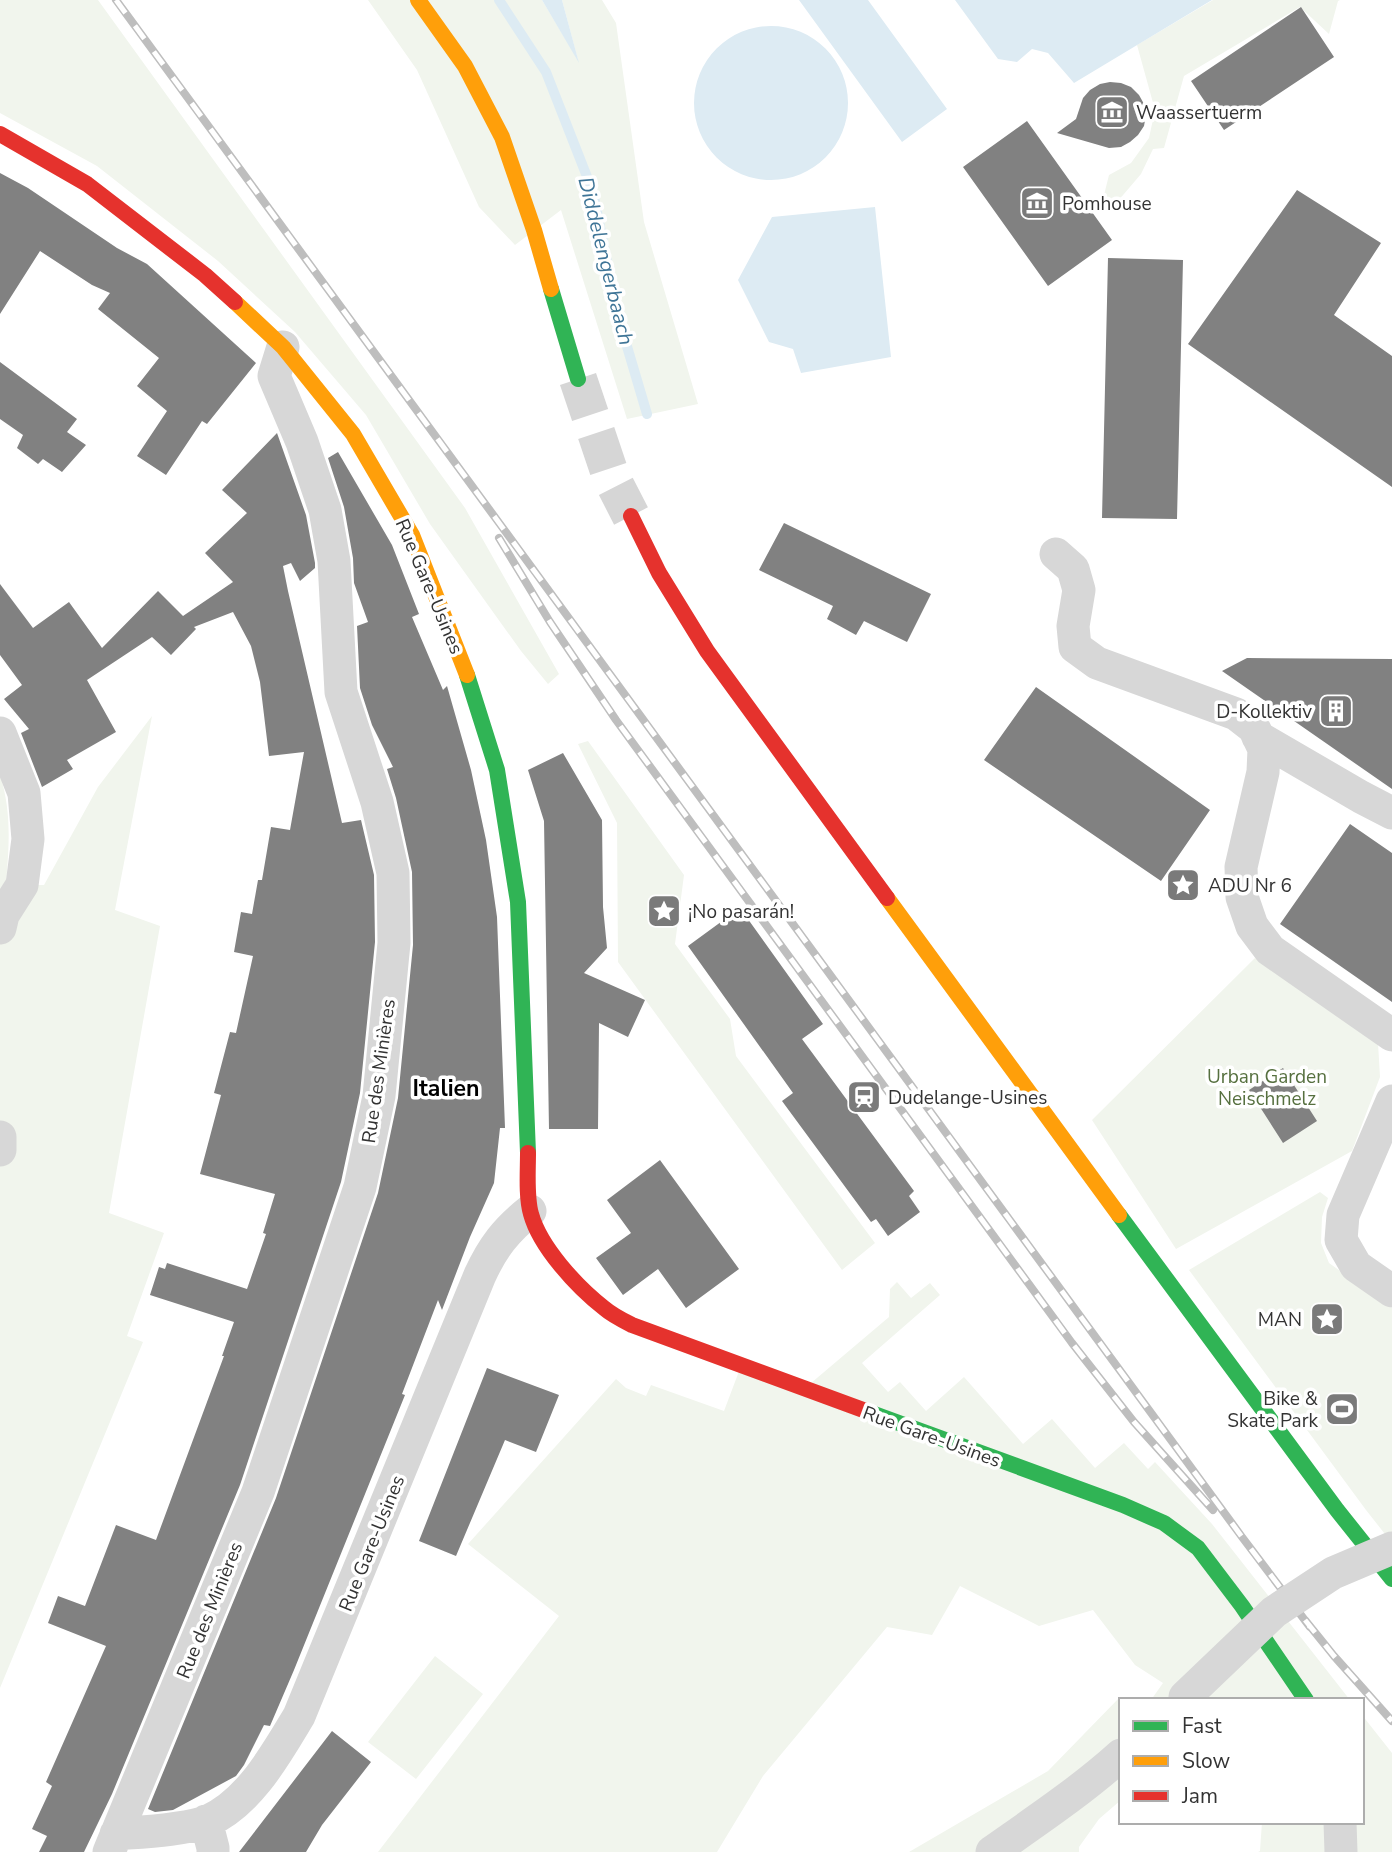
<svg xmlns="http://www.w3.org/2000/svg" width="1392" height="1852" viewBox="0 0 1392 1852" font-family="'Nunito Sans',sans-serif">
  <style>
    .green { fill: #f1f5ed }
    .water { fill: #ddebf3 }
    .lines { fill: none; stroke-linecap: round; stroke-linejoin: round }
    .stream { stroke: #ddebf3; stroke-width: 10 }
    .building { fill: #818181 }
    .secondary-tunnel { stroke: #d6d6d6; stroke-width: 38; stroke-dasharray: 38 19; stroke-linecap: butt }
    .street { stroke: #d7d7d7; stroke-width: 33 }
    .fast { stroke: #30b455; stroke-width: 16 }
    .slow { stroke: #ff9f0a; stroke-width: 16 }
    .jam { stroke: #e5322d; stroke-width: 16 }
    .rail-casing { stroke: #bebebe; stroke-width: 8 }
    .rail { stroke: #fff; stroke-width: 5; stroke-dasharray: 16; stroke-linecap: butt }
    .street-bridge { stroke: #d7d7d7; stroke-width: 33 }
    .labels { text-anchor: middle; stroke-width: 7; stroke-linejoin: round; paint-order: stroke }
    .poi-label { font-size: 19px; fill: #333; stroke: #fff; text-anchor: start }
    .street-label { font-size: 19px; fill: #333; stroke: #fff }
    .park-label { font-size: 19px; fill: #56703f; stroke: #fff }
    .water-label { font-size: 21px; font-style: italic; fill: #3f7597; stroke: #fff }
    .quarter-label { font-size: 23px; font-weight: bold; fill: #000; stroke: #fff }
  </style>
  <rect width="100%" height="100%" fill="#fff"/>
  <path class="green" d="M0,0h98l367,508 94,166 -11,10 -27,-33 -91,-127 -64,-109 -71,-83 -77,-71 -121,-95 -97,-53z
    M368,0h174l36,60 -16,-60h40l14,23 28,199 54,182 -71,15 -66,-209 -46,35 -36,-38 -62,-137z
    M1213,0h127l-2,1 -9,33 -29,-27 -116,69 -20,72 -11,1 -12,25 -29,34 -10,-5 7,-28 22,-12 18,-25 6,-28 -18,-65z
    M152,716l-37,194 45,16 -51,287 55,20 -37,103 16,6 -143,346v-914c12,41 9,69 6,111h38l54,-98z
    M588,741l96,134 -9,69 55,75 6,37 139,187 -33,27 -224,-308 -1,-139 -39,-79z
    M1255,958l123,85 2,34 -28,74 -176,98 -84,-129z
    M1320,1192l8,6 -6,19 -1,26 8,20 63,45v235l-26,-33 -177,-240z
    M897,1282l14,16 19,-15 10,12 -78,68 26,29 12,-10 26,29 38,-34 59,67 29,-25 43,49 29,-25 24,26 7,-7 57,62 138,176h-199l12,-17 -28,-18 -42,-55 -54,16 -79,-40 -28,49 -45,-8 -124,149 -46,76h-339l181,-236 -91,-72 148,-165 10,9 20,8 5,-11 73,26 17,-45 63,23 85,-72 1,-28z
    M435,1656l48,38 -67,85 -48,-37z
    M1119,1698l22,2h-20v100l-22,19 -20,28v5h-170l139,-81z
    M1362,1715l30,38v99h-134l2,-1 2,-29h100z"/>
  <path class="water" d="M542,0h20l17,63z
    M799,0h69l79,109 -45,33z
    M955,0h257l-138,83 -26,-30 -16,-4 -15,13 -19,-3z
    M694 103a77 77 0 1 1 154 0a77 77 0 1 1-154 0Z
    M875,207l16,150 -90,16 -8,-24 -24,-7 -31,-62 34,-63z"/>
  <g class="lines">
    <path class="stream" d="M499,0l47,72 47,120 25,124 29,98"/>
  </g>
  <path class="building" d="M1301,7l33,50 -110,73 -33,-49z
    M1110,82l11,1 10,4 8,8 5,9 2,11 -2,11 -6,9 -8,7 -9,5 -12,1 -52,-15 19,-14 7,-21 7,-8 10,-6z
    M1027,121l85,119 -64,46 -85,-119z
    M0,173l28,15 89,60 30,16 109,99 -49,61 -5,-3 -36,54 -29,-19 30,-45 -30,-25 22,-28 -61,-49 12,-16 -18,-8 -52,-34 -40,63z
    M1297,190l84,53 -47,72 58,41v131l-204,-143z
    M1108,258l75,2 -6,259 -75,-1z
    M0,362l77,57 -10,13 19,13 -24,27 -19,-13 -5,5 -21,-16 6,-13 -23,-16z
    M277,433l29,82 9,48v5l-15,13 -9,-18 -8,3 5,25 54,232 19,-3 13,55 1,67 -15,151 -19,89 -101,303 -128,309 -28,58h-45l8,-16 -15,-7 20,-43 -6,-4 60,-136 -58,-23 10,-27 27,10 31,-81 40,15 68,-184h-2l12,-34 -84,-27 9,-28 6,2 2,-6 80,26 19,-55 -3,-1 12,-39 -75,-20 21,-79 -7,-2 16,-61 6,1 17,-77 -19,-4 7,-40 11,2 6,-34h4l9,-53 19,3 14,-78 -35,4 -9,-74 -9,-36 -18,-34 -39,15 2,2 -25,26 -19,-18 -65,43 29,52 -49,28 6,9 -31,18 -21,-54 8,-4 -25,-30 18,-14 -22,-30v-71l33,44 36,-26 33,46 56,-57 25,25 50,-34 -28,-29 42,-40 -25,-23z
    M338,452l54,93 27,69 -7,3 31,73 4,-4 24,84 15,70 11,77 8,211h-5l-6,55 -24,54 -28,73 -4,-10 -36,94 3,1 -111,275 -24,56 -6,-1 -20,40 -8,11 -63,34 -18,2 -7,-3 128,-311 102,-305 20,-95 15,-153 -1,-73 -16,-74 -9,-29 6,-2 -21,-42 -12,-37 -3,-62 11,-4 -14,-39 -1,-25 -9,-51 -16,-49z
    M784,523l147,71 -24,48 -43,-21 -8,14 -29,-16 6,-13 -74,-36z
    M1247,658l145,1v130l-170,-118z
    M1036,687l174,123 -49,71 -177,-121z
    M563,753l39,67 1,87 4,41 -23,25 61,27 -17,37 -29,-14 -1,106h-49l-5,-308 -16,-51z
    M1350,824l42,29v149l-112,-78z
    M740,908l83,116 -21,15 112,152 -5,5 11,16 -32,24 -12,-17 -5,3 -89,-121 11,-8 -105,-147z
    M1283,1068l34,53 -34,22 -34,-53z
    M660,1160l79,109 -53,39 -28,-39 -35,26 -27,-37 35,-25 -24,-33z
    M487,1368l72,27 -23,57 -31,-12 -49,116 -37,-15z
    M332,1731l39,31 -49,63 -16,27h-67z"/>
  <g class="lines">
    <path class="secondary-tunnel" d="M578,379l33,98 20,39"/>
    <path class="street" d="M1056,554l17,15 6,21 -6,36 2,21 22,16 139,51 18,14 10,21 -1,23 -22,95 1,30 10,29 18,24 122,85
      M0,733l24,60 4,46 -6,46 -19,30 -3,13
      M1258,737l103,60 31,16
      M1392,1101l-49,114 -2,25 15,26 36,25
      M0,1137v13
      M206,1821l7,27v4
      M1340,1822l1,30
      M116,1834c25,-2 70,-4 92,-13 42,-19 68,-67 91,-105l181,-441c13,-28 26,-45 50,-64
      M109,1852l149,-360 102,-305 19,-91 15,-153 -1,-70 -16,-71 -36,-110 -7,-131 -9,-51 -23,-68 -28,-66 9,-29
      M992,1852c44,-31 89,-61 129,-97"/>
    <path class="fast" d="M551,289l27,90
      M467,675l30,95 21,132 10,251
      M1119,1215l218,295 55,69
      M866,1411l257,94 41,18 34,25 44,58 64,94"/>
    <path class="slow" d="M418,0l47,66 37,71 32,93 17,59
      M235,302l48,45 70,87 59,101 55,140
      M887,898l232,317"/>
    <path class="jam" d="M0,134l87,50 118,91 30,27
      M631,516l28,57 48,78 180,247
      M528,1153c0,18 -2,44 3,61 9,33 46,73 73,94 8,7 18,12 28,17l234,86"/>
    <g class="rail-casing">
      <path id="rail" d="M116,0l1126,1537 68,90
        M499,538l51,84 66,98 456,623 62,79 79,88
        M1305,1620l29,36 58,65"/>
    </g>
    <use href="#rail" class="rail"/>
    <path class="street-bridge" d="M1185,1697l89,-85 59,-39 59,-25"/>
  </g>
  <defs>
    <g id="museum-square" transform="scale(1.75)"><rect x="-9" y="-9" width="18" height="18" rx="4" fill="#7a7a7a" stroke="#fff"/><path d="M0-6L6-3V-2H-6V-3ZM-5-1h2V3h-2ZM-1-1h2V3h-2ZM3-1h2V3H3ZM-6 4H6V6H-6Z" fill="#fff"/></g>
    <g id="building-square" transform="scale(1.75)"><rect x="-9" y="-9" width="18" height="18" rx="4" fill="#7a7a7a" stroke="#fff"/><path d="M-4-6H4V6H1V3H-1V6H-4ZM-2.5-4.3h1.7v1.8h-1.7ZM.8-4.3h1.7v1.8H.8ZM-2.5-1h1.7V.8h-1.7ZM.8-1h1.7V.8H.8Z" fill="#fff"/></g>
    <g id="sight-square" transform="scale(1.75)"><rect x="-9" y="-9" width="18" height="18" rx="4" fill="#7a7a7a" stroke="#fff"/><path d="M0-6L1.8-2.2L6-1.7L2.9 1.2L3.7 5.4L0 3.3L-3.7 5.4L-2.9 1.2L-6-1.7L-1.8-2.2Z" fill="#fff"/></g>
    <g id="station-square" transform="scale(1.75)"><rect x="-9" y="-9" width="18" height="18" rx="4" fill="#7a7a7a" stroke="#fff"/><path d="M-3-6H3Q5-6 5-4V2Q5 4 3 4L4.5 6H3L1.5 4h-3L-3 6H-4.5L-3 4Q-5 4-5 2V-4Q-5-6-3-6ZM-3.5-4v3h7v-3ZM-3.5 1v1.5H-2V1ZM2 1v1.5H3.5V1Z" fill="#fff"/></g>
    <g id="stadium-square" transform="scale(1.75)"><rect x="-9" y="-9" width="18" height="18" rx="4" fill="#7a7a7a" stroke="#fff"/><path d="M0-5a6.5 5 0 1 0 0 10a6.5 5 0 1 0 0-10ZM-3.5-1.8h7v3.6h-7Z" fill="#fff"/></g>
  </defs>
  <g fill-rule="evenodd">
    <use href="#museum-square" x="1112" y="112"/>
    <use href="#museum-square" x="1037" y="203"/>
    <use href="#building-square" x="1336" y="711"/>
    <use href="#sight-square" x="1183" y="885"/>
    <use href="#sight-square" x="664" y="911"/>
    <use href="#station-square" x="864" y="1097"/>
    <use href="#sight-square" x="1327" y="1319"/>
    <use href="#stadium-square" x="1342" y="1409"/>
  </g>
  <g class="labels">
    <g class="poi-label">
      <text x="1136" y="119">Waassertuerm</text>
      <text x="1062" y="210">Pomhouse</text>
      <text x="1312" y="718" text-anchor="end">D-Kollektiv</text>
      <text x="1208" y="892">ADU Nr 6</text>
      <text x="688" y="918">¡No pasarán!</text>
      <text x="888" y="1104">Dudelange-Usines</text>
      <text x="1302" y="1326" text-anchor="end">MAN</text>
      <text x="1318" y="1405" text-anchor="end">Bike &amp;<tspan x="1318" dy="22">Skate Park</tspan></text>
    </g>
    <g class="street-label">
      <text transform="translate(430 586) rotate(67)" y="7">Rue Gare-Usines</text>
      <text transform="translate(378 1071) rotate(-82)" y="7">Rue des Minières</text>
      <text transform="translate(932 1436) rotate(20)" y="7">Rue Gare-Usines</text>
      <text transform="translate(371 1543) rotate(-68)" y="7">Rue Gare-Usines</text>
      <text transform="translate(209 1610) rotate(-68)" y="7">Rue des Minières</text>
    </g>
    <g class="park-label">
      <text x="1267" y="1083">Urban Garden<tspan x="1267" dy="22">Neischmelz</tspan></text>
    </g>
    <g class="water-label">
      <text transform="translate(606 261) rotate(76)" y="7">Diddelengerbaach</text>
    </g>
    <g class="quarter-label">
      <text x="446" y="1096">Italien</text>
    </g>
  </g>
  <rect x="1119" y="1698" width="245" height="126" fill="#ffffff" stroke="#adadad" stroke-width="2"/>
  <rect x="1133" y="1721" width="35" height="10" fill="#30b455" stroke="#adadad" stroke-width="2"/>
  <text x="1182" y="1733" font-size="21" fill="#333333">Fast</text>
  <rect x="1133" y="1756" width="35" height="10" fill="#ff9f0a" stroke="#adadad" stroke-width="2"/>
  <text x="1182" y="1768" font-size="21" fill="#333333">Slow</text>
  <rect x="1133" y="1791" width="35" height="10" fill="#e5322d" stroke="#adadad" stroke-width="2"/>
  <text x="1182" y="1803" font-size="21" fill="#333333">Jam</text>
</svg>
